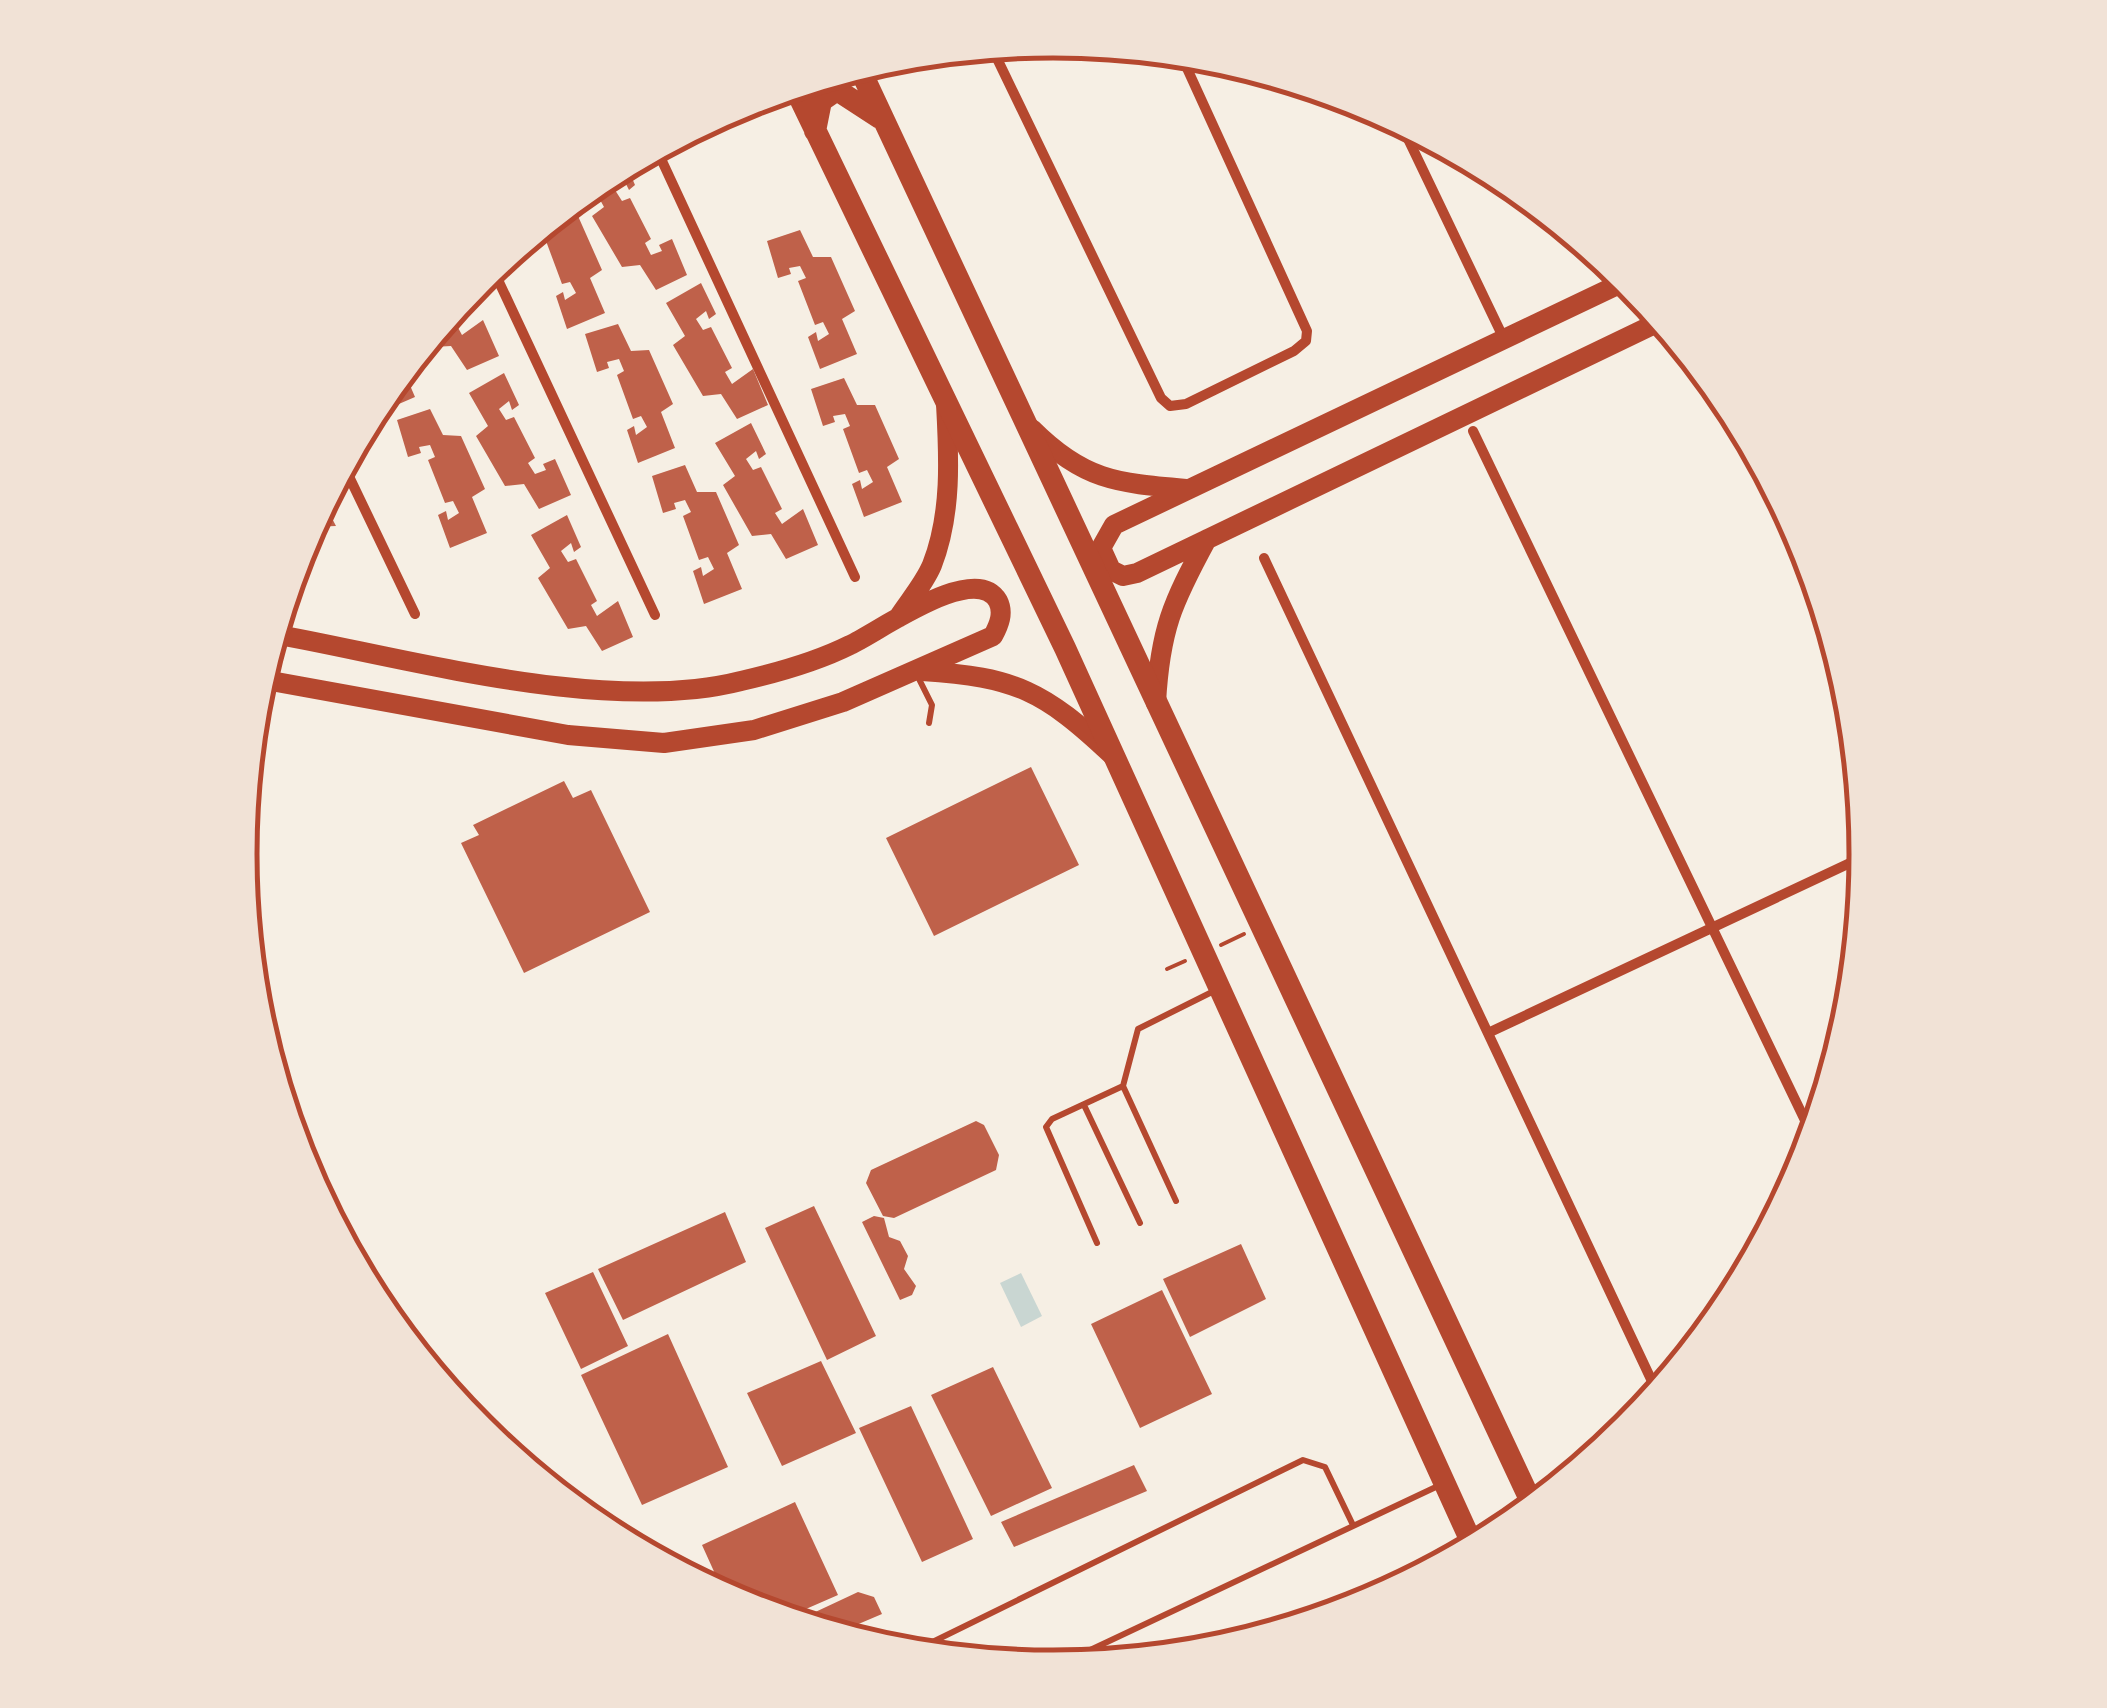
<svg xmlns="http://www.w3.org/2000/svg" width="2107" height="1708" viewBox="0 0 2107 1708" font-family="'Work Sans',sans-serif">
  <style>
    .water { fill: #c9d6d2 }
    .building { fill: #bf614a }
    .lines { fill: none; stroke-linecap: round; stroke-linejoin: round }
    .path { stroke: #b5482f; stroke-width: 4 }
    .service { stroke: #b5482f; stroke-width: 6 }
    .minor { stroke: #b5482f; stroke-width: 10 }
    .secondary { stroke: #b5482f; stroke-width: 20 }
    .primary { stroke: #b5482f; stroke-width: 22 }
    .rim { fill: none; stroke: #b5482f; stroke-width: 5 }
  </style>
  <rect width="100%" height="100%" fill="#f6efe4"/>
  <path class="water" d="M1021,1273l21,43 -21,11 -21,-44z"/>
  <path class="building" d="M626,164l9,21 -6,5 -4,-8 -10,8 7,11 8,-3 21,41 -6,4 6,12 11,-4 -3,-6 13,-6 15,36 -31,15 -16,-25 -18,2 -30,-51 12,-9 -12,-22z
    M558,212l20,4 24,54 -12,8 15,35 -38,16 -11,-33 7,-4 2,8 11,-7 -6,-11 -8,2 -16,-43 7,-4 -5,-12 -7,2z
    M800,230l13,27h18l24,54 -13,8 15,35 -37,15 -12,-32 8,-5 2,9 11,-7 -6,-12 -8,3 -17,-44 8,-3 -6,-12 -11,2 2,6 -13,4 -11,-37z
    M701,283l15,31 -7,5 -3,-8 -10,8 7,11 8,-3 21,41 -7,4 7,12 21,-15 15,36 -31,14 -16,-25 -18,2 -30,-51 12,-9 -19,-33z
    M456,306l7,14 -7,4 6,11 21,-15 16,36 -32,14 -16,-24 -18,1 -5,-8z
    M618,324l13,27 18,-1 24,54 -12,8 14,36 -37,15 -11,-33 7,-4 2,9 11,-8 -6,-11 -8,3 -16,-44 7,-4 -5,-12 -12,3 2,6 -12,4 -12,-38z
    M403,369l12,28 -37,16 -1,-12z
    M504,373l15,32 -7,5 -3,-9 -10,8 7,11 8,-3 21,41 -7,5 7,11 11,-4 -3,-6 12,-5 16,36 -32,14 -15,-25 -19,2 -29,-50 12,-10 -19,-33z
    M844,378l13,27h18l24,54 -12,8 15,35 -38,15 -12,-33 8,-4 2,9 11,-7 -6,-12 -8,3 -16,-44 7,-3 -5,-12 -12,2 2,6 -12,4 -12,-37z
    M430,409l13,26 18,1 24,53 -13,8 15,36 -37,15 -12,-33 8,-4 2,9 11,-7 -6,-12 -8,2 -17,-43 7,-3 -5,-12 -11,2 2,6 -13,4 -11,-37z
    M751,423l15,31 -7,5 -3,-8 -10,8 7,11 8,-3 21,42 -7,4 7,11 21,-15 15,36 -32,14 -15,-25 -19,2 -29,-51 12,-9 -20,-33z
    M685,465l12,27h19l23,53 -12,8 15,36 -38,15 -11,-33 8,-4 2,9 11,-7 -6,-12 -9,3 -16,-44 8,-4 -6,-12 -11,3 2,6 -13,4 -11,-37z
    M323,501l13,25 -26,1z
    M567,515l14,32 -7,5 -3,-9 -10,8 7,11 8,-3 21,42 -6,4 6,11 21,-15 15,36 -31,14 -16,-25 -18,3 -30,-51 12,-10 -19,-33z
    M1031,767l48,98 -145,71 -48,-98z
    M564,781l9,17 18,-8 59,122 -126,61 -63,-130 18,-8 -6,-10z
    M976,1121l8,4 15,30 -3,15 -102,48 -11,-2 -17,-33 5,-13z
    M814,1206l62,130 -49,24 -62,-132z
    M725,1212l21,50 -123,58 -25,-51z
    M874,1216l10,2 5,19 11,4 8,15 -4,13 12,17 -4,9 -12,5 -38,-78z
    M1241,1244l25,55 -76,38 -27,-58z
    M593,1272l35,74 -47,23 -36,-76z
    M1162,1290l50,104 -72,34 -49,-104z
    M668,1334l60,133 -86,38 -61,-130z
    M821,1361l35,72 -74,33 -35,-73z
    M993,1367l59,121 -61,28 -60,-121z
    M911,1406l62,133 -51,23 -63,-134z
    M1134,1465l13,26 -133,56 -13,-25z
    M795,1502l43,93 -55,24 -57,-21 -24,-53z
    M858,1592l16,5 8,17 -47,20 -41,-12z"/>
  <g class="lines">
    <path class="path" d="M1221,945l23,-11
      M1167,969l18,-8"/>
    <path class="service" d="M918,677l14,28 -3,18
      M1084,1105l56,118
      M1176,1201l-53,-115 15,-57 76,-38
      M1097,1243l-51,-116 6,-8 71,-33
      M908,1654l395,-194 22,7 27,56
      M1052,1668l386,-182"/>
    <path class="minor" d="M991,46l170,352 9,8 16,-2 108,-53 12,-10 1,-10 -127,-278
      M1399,120l105,219
      M656,148l199,429
      M492,267l163,348
      M1473,431l341,708
      M343,464l72,150
      M1264,558l394,836
      M1488,1033l379,-178"/>
    <path class="secondary" d="M1630,279l-516,246 -13,23 10,22 12,6 14,-3 526,-253
      M1032,429c51,51 84,54 154,60
      M898,618c11,-17 26,-34 34,-53 20,-51 17,-108 14,-161
      M922,671c94,6 122,20 190,84
      M260,679l308,56 96,8 90,-13 89,-28 150,-66c6,-11 11,-23 5,-35 -23,-40 -118,30 -148,44 -32,16 -74,28 -109,36 -134,34 -330,-22 -467,-47
      M1156,703c4,-73 16,-100 51,-164"/>
    <path class="primary" d="M859,67l675,1441
      M794,86l271,562 409,900
      M815,131l6,-30 16,-11 43,28"/>
  </g>
  <path d="M0 0H2107V1708H0ZM257 854a796 796 0 1 1 1592 0a796 796 0 1 1-1592 0Z" fill="#f1e2d6" fill-rule="evenodd"/>
  <path class="rim" d="M257 854a796 796 0 1 1 1592 0a796 796 0 1 1-1592 0Z"/>
</svg>
